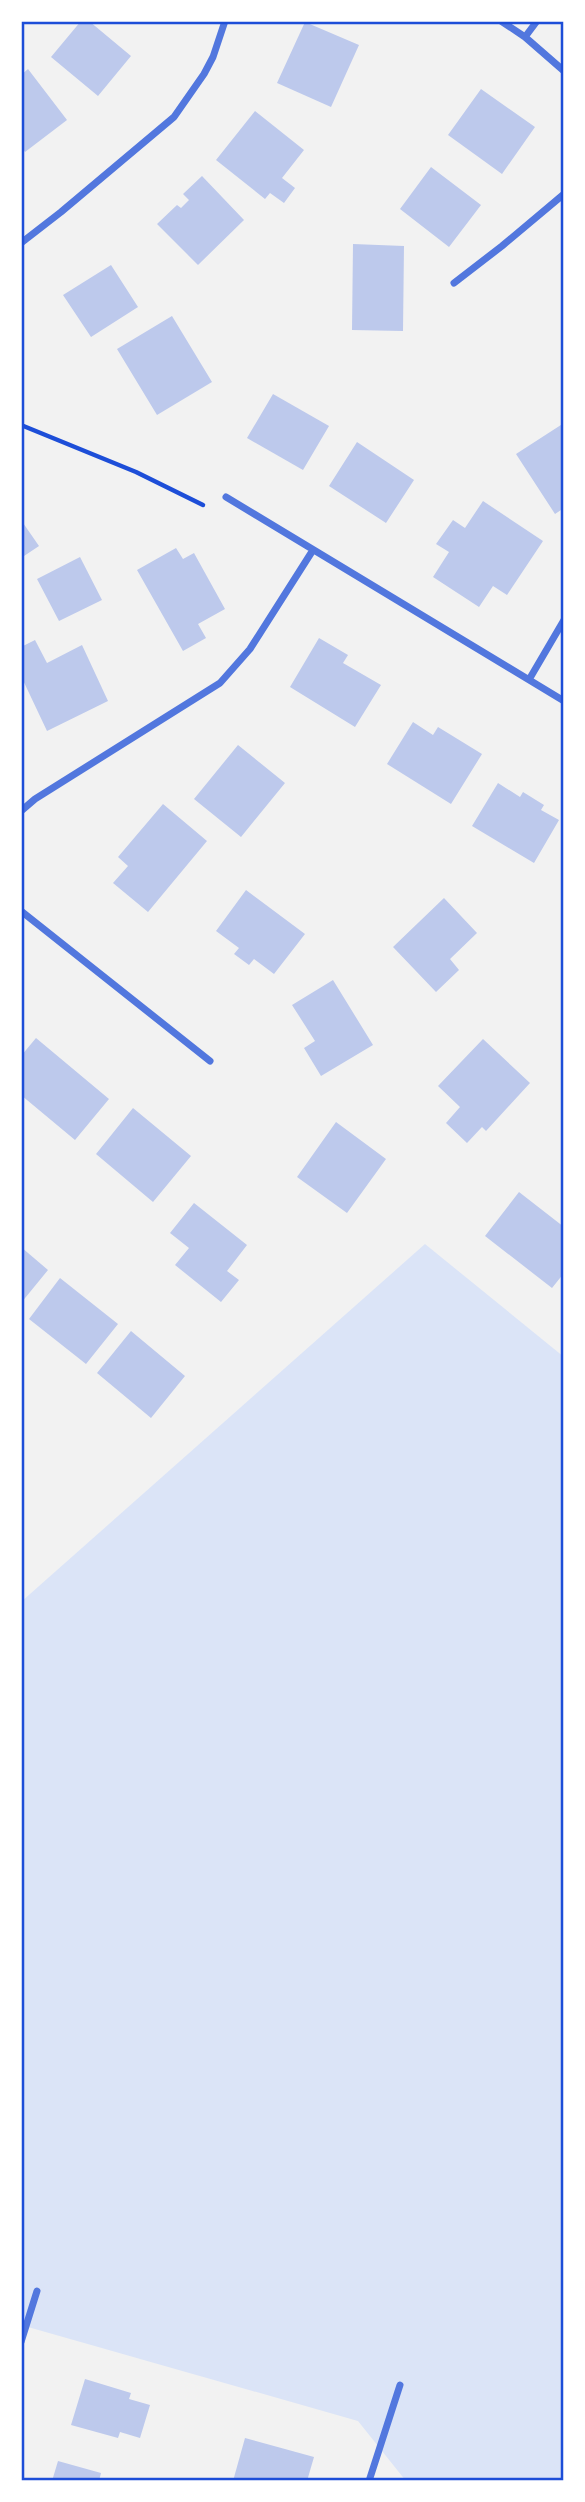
<svg xmlns="http://www.w3.org/2000/svg" width="585" height="2502" viewBox="0 0 585 2502" font-family="'Sofia Sans Condensed',sans-serif">
  <style>
    .green { fill: #dbe4f7 }
    .building { fill: #bdc9ec }
    .lines { fill: none; stroke-linecap: round; stroke-linejoin: round }
    .path { stroke: #1d4ed8; stroke-width: 4.5 }
    .minor { stroke: #5277de; stroke-width: 7 }
    .neatline { fill: none; stroke: #1d4ed8; stroke-width: 2.5 }
  </style>
  <rect width="100%" height="100%" fill="#f2f2f2"/>
  <path class="green" d="M425,1244l139,113v1124h-158l-48,-60 -337,-96v-723z"/>
  <path class="building" d="M81,21h8l42,35 -33,40 -47,-39z
    M305,22l54,23 -28,62 -54,-24z
    M28,69l39,51 -42,32 -4,-6v-71z
    M481,89l54,38 -33,47 -54,-39z
    M255,111l49,39 -22,28 13,10 -11,15 -14,-10 -5,6 -49,-39z
    M431,167l50,38 -32,42 -49,-38z
    M202,176l42,44 -46,45 -41,-41 20,-19 4,3 8,-8 -6,-6z
    M353,244l51,2 -1,85 -51,-1z
    M111,265l27,42 -47,30 -28,-42z
    M172,316l40,66 -55,33 -40,-66z
    M273,394l56,32 -26,44 -56,-32z
    M564,423v85l-9,6 -39,-60z
    M357,442l57,38 -28,43 -57,-37z
    M483,501l60,40 -36,54 -14,-9 -14,21 -46,-30 16,-25 -13,-8 17,-24 12,8z
    M21,520l18,26 -18,12z
    M176,548l7,11 11,-6 31,56 -27,15 8,14 -23,13 -46,-81z
    M80,557l22,43 -43,21 -22,-42z
    M319,638l29,17 -5,8 38,22 -26,42 -65,-40z
    M35,640l12,23 35,-18 26,56 -61,30 -26,-55v-29z
    M413,722l20,13 5,-8 44,27 -31,50 -64,-40z
    M238,745l47,38 -44,54 -47,-38z
    M498,783l22,14 3,-5 21,13 -3,5 18,10 -25,43 -62,-37z
    M163,804l44,37 -59,71 -35,-29 15,-17 -10,-9z
    M246,890l59,44 -31,40 -20,-15 -5,6 -15,-11 5,-6 -23,-17z
    M444,898l33,35 -27,26 9,11 -23,22 -43,-45z
    M333,980l40,65 -52,31 -17,-28 11,-7 -23,-36z
    M36,1038l73,61 -34,41 -54,-45v-39z
    M483,1039l47,44 -44,48 -4,-4 -15,16 -21,-20 14,-16 -22,-21z
    M133,1108l58,48 -38,46 -57,-48z
    M336,1122l50,37 -39,54 -50,-36z
    M519,1192l45,35v46l-12,15 -67,-52z
    M194,1203l53,42 -20,26 12,9 -18,22 -46,-37 14,-17 -19,-15z
    M21,1247l27,23 -27,33z
    M60,1278l58,46 -32,40 -57,-45z
    M131,1331l54,45 -34,42 -54,-45z
    M85,2379l46,14 -2,6 21,6 -10,33 -20,-6 -2,6 -47,-13z
    M245,2438l69,19 -7,24h-74z
    M58,2461l43,12 -2,8h-47z"/>
  <g class="lines">
    <path class="path" d="M21,425l115,47 67,33"/>
    <path class="minor" d="M501,21l24,16 39,34
      M525,37l12,-16
      M21,243l40,-31 113,-95 30,-43 9,-17 12,-36
      M454,283l48,-37 62,-52
      M226,497l338,204
      M530,678l34,-58
      M21,811l14,-12 185,-116 30,-34 63,-99
      M21,911l189,150
      M21,2342l16,-51
      M369,2481l31,-96"/>
  </g>
  <rect width="585" height="2502" fill="none" stroke="#ffffff" stroke-width="46"/>
  <rect x="23" y="23" width="539" height="2456" class="neatline"/>
</svg>
